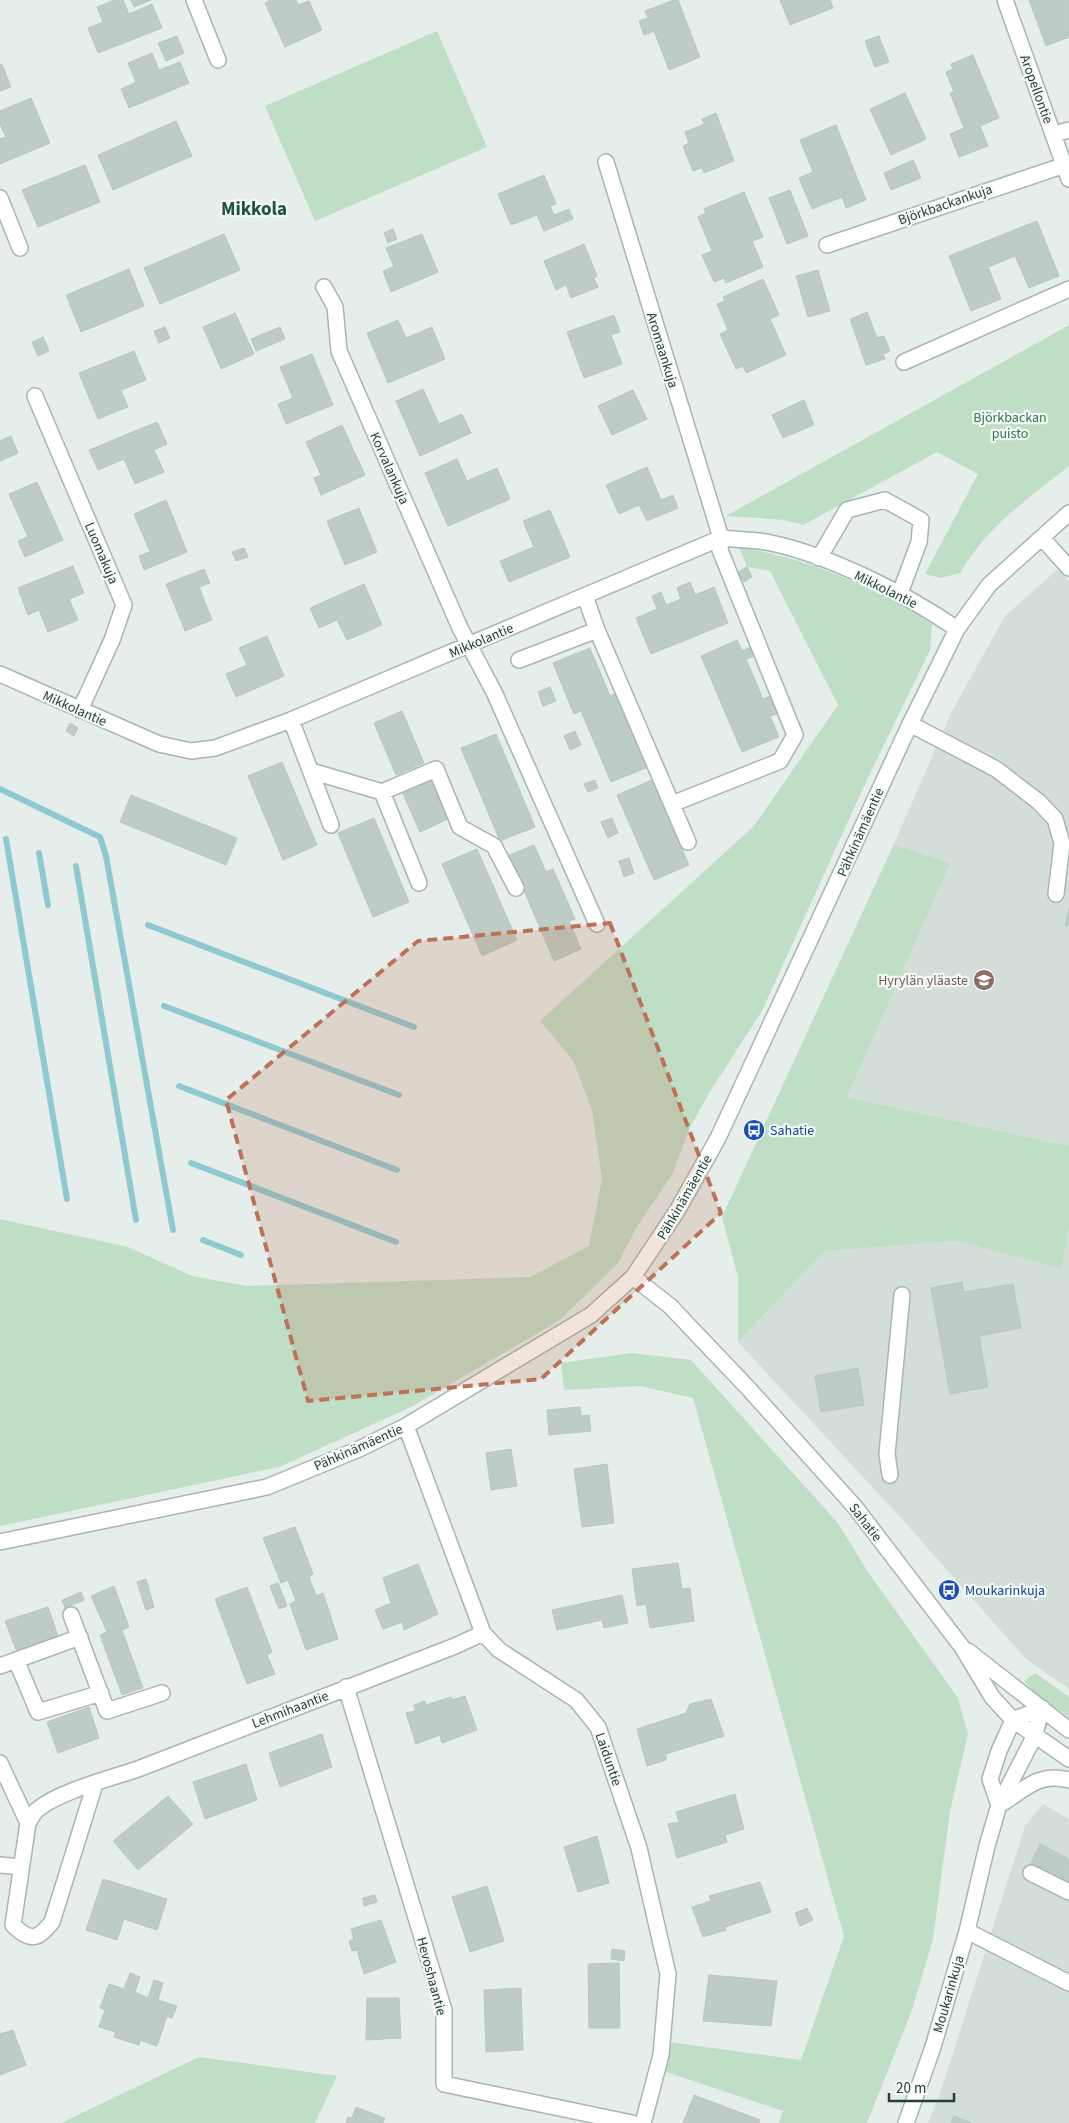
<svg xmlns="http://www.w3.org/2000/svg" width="1069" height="2123" viewBox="0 0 1069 2123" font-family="'Source Sans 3',sans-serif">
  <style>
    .built { fill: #d3ded9 }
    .green { fill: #bedec6 }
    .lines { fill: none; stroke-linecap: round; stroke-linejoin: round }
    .stream { stroke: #8ec8d1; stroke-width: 6 }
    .building { fill: #bdccc5; stroke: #b7c7c0 }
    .minor-casing { stroke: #a7b6b1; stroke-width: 18 }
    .minor { stroke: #fff; stroke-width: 15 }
    .marked { fill: #bd7157; fill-opacity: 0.2; stroke: #bd7157; stroke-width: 4; stroke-dasharray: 10 6; stroke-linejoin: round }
    .labels { text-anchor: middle; stroke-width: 4.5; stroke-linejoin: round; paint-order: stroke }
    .street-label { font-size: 14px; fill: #244038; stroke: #f5faf8 }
    .park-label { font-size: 14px; fill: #2e7649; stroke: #f5faf8 }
    .education-label { font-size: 14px; fill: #785e54; stroke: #f5faf8; text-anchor: end }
    .transit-label { font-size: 14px; fill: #164399; stroke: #f5faf8; text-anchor: start }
    .district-label { font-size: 19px; font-weight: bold; fill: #205245; stroke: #f5faf8 }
  </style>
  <rect width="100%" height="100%" fill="#e5eeea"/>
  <path class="built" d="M1059,568l10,14v564l-222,-49 102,-234 -55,-19 58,-133 53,-95z
    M1069,1229v460l-43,-30 -125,-141 -163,-176 87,-91 132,-10 103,28z
    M1043,1804l26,15v304h-141l12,-29 85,-268z"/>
  <path class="green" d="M437,31l50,116 -172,74 -50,-115z
    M1069,325v141c-41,32 -83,62 -109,107l-19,5 -16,-4 53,-100 -41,-22 -134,73 -19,-5 -58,-4z
    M739,547c68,11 136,40 193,77l-2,26 -66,136 -102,225 -51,79 -21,37 -18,48 -34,50 -20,38 -58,57 -147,86 -134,61 -279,59v-307l128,28 64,29 55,10 283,-9 59,-31 13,-67 -10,-69 -19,-50 -33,-39 214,-195 84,-121 -68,-134 -23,-4z
    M894,844l56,19 -103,234 222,49v83l-8,40 -104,-28 -132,10 -87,91v-65l-16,-60z
    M631,1353l60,7 146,162 31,50 90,126 10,36 -18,77 -17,128 -21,71 -45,113h-88l4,-12 -126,-42 5,-28 139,19 43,-124 -151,-538 -53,-12 -76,4 -3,-27z
    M1035,1673l34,24v20l-32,-22 -13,-14z
    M199,2057l138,19 -22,47h-254z"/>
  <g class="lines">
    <path class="stream" d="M0,789l100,48 6,19 67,374
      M6,839l61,360
      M39,853l9,52
      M76,866l60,354
      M148,925l266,102
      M164,1006l235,89
      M179,1086l218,84
      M191,1163l205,79
      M203,1240l38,15"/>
  </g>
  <path class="building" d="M115,0h8l6,14 23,-10 10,24 -64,25 -10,-25 15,-6 -6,-15z
    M131,0h20l-17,7z
    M271,0h25l2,5 11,-4 13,29 -37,17 -20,-44z
    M674,0h4l22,57 -31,13 -15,-39 -10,4 -5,-14 9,-3 -3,-7z
    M780,0h50l3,8 -43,17z
    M1029,0h40v37l-23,9z
    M177,36l7,17 -18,8 -8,-18z
    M879,36l10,26 -14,5 -10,-26z
    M152,53l7,17 21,-8 9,21 -60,25 -8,-19 15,-7 -8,-19z
    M973,55l26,63 -19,8 8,20 -29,11 -9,-23 14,-6 -14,-35 4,-1 -8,-20 7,-3 -2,-5z
    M2,64l9,23 -11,4v-26z
    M905,93l21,46 -35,16 -21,-46z
    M31,98l19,45 -50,21v-25l6,-2 -6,-13v-13z
    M716,113l18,48 -30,12 -2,-5 -9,3 -10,-25 6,-3 -4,-11 19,-8 -2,-5z
    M176,121l16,35 -79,34 -15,-35z
    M836,125l30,75 -20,8 -4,-11 -30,12 -13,-31 14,-6 -13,-32z
    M913,160l8,18 -30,12 -7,-17z
    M85,165l15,37 -62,25 -16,-37z
    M544,175l12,29 -6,2 4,9 15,-6 4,10 -29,12 -7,-16 -26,10 -13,-31z
    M790,190l18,46 -21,8 -18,-46z
    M744,192l19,45 -11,4 11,26 -37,16 -2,-5 -10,4 -12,-27 10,-4 -14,-34 8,-4 -2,-4z
    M1037,221l22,55 -30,12 -14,-32 -27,11 13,32 -30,12 -22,-55z
    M393,229l4,10 -9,4 -4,-10z
    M224,234l16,36 -80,34 -16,-36z
    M422,234l16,38 -47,20 -8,-21 11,-4 -8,-19z
    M584,244l13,32 -3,2 4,9 -27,11 -5,-13 -10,5 -12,-29z
    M129,269l15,37 -63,26 -15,-37z
    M818,270l12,41 -22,6 -12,-41z
    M763,279l16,36 -9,4 16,36 -40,18 -3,-7 -7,3 -16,-35 8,-4 -11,-26 8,-3 -2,-4z
    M867,312l10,26 7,-2 6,15 -7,3 2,5 -19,6 -16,-46z
    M235,313l19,41 -33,15 -18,-42z
    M614,315l6,17 -9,3 11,29 -38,14 -17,-46z
    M398,320l8,18 26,-11 13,32 -57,24 -21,-50z
    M165,327l5,11 -11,5 -5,-12z
    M280,327l5,12 -29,12 -5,-12z
    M43,337l6,14 -11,5 -6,-14z
    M134,351l12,29 -25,10 7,17 -30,12 -19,-46z
    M312,354l21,51 -47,19 -8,-20 15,-6 -13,-31z
    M423,389l16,35 23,-10 9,19 -51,23 -24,-55z
    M633,390l14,29 -35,16 -14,-29z
    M804,400l10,25 -31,13 -11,-23z
    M157,422l10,22 -13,6 10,22 -29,12 -11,-25 -26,11 -9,-20z
    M342,425l23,50 -44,20 -7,-17 7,-3 -15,-33z
    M11,436l7,17 -18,8v-20z
    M457,459l10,22 30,-13 13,31 -62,27 -23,-53z
    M647,467l14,33 12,-5 5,13 -31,13 -8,-16 -20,9 -13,-29z
    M37,482l26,58 -38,17 -7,-16 10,-4 -19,-43z
    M166,500l21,52 -43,18 -5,-14 11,-4 -16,-38z
    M359,508l18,44 -32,13 -18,-44z
    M550,510l20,47 -61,25 -9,-21 34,-14 -11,-26z
    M244,548l4,9 -12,4 -4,-9z
    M73,566l11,27 -15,6 9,21 -30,12 -9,-22 -11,5 -10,-27z
    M747,567l5,10 -8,5 -6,-10z
    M204,569l6,14 -11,4 13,33 -27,11 -19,-47z
    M690,582l5,13 19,-8 14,36 -77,31 -15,-36 21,-9 -5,-13 9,-4 5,13 15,-6 -4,-11z
    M364,584l18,41 -35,15 -10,-20 -18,8 -9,-20z
    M267,636l17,40 -48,21 -10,-23 21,-9 -8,-17z
    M737,640l5,11 11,-5 4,9 -11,4 17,40 12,-5 7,18 -12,4 9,21 -37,15 -41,-96z
    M590,648l20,48 5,-2 31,74 -35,14 -30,-71 -7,3 -21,-51z
    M550,687l6,14 -13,5 -5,-14z
    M402,711l22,52 -28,12 -22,-52z
    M70,723l8,5 -4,8 -8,-5z
    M575,731l6,14 -11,5 -6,-14z
    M496,734l39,93 -35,14 -39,-93z
    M282,762l35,83 -34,15 -35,-84z
    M429,777l19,42 -28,13 -19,-43z
    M595,780l3,8 -10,4 -4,-8z
    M652,780l37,85 -35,15 -37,-85z
    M131,795l106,43 -11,27 -106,-43z
    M374,818l35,84 -36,15 -35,-84z
    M612,818l6,15 -10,5 -7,-16z
    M534,845l12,27 7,-3 22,50 -6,2 12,28 -27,12 -45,-106z
    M477,849l40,91 -35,16 -40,-92z
    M629,858l5,15 -10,4 -5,-16z
    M1069,908v18l-4,-1z
    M962,1282l2,10 49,-8 8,44 -42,8 9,51 -38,7 -19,-106z
    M858,1368l6,37 -43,7 -6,-36z
    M580,1407l1,9 8,-1 2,16 -42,4 -2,-25z
    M511,1449l6,37 -26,4 -5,-37z
    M607,1464l7,59 -32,4 -8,-58z
    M295,1527l18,47 -4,3 7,19 7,-3 15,46 -32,11 -16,-46 6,-3 -8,-21 -7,3 -18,-45z
    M678,1563l4,26 8,-1 4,33 -44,7 -4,-24 -9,2 -5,-37z
    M418,1564l20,50 -34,16 -2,-8 -19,7 -8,-19 16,-7 -8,-25z
    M146,1579l8,28 -8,3 -9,-28z
    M278,1583l9,23 -8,3 -9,-23z
    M114,1586l15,41 -7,3 21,58 -21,7 -22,-60 7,-3 -16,-36z
    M247,1587l25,65 -5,3 8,19 -28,10 -32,-85z
    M81,1592l3,8 -19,8 -3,-8z
    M622,1595l6,28 -24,5 -2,-8 -45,10 -5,-20z
    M48,1607l10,29 -41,16 -12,-31z
    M465,1696l12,34 -35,13 -2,-8 -24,9 -10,-31 9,-2 -1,-6 11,-4 1,4 25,-8 1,3z
    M711,1699l13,37 -58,18v6l-19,6 -10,-37 49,-16 4,-9z
    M89,1707l10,31 -41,15 -11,-31z
    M322,1734l10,33 -52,20 -11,-34z
    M246,1764l11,36 -52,19 -12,-37z
    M735,1794l9,35 -19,6 2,7 -50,16 -9,-34 11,-2 -3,-10z
    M168,1796l25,28 -55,46 -25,-29z
    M597,1836l12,47 -31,9 -14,-45z
    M1040,1844l29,15v26l-39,-20z
    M103,1879l64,20 -10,31 -33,-11 -7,21 -31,-10z
    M760,1882l11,30 -46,15 1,3 -23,7 -11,-30 19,-6 -2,-5z
    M487,1886l17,55 -34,11 -18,-55z
    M375,1895l2,7 -13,4 -1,-8z
    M807,1908l6,12 -13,6 -5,-13z
    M381,1920l15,42 -32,12 -7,-24 -5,1 -3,-10 5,-2 -3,-10z
    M612,1949l13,2 -1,10 -13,-2z
    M619,1963l1,65h-31l-1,-64z
    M130,1973l10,4 -5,15 13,6 6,-18 9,3 -5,17 19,6 -5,12 -5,-2 -10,30 -17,-6 -1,5 -25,-8 2,-5 -17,-5 6,-17 -5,-2 9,-24 15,5z
    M709,1975l68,6 -6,45 -68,-5z
    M521,1988l2,62 -37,2 -2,-62z
    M367,1998h32l2,40 -35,2z
    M13,2030l13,35 -26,10v-41z
    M694,2095l66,25 -1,3h-76z
    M356,2107l29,11 -2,5h-37l2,-6 4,1z
    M954,2116l17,7h-20z"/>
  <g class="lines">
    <g class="minor-casing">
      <path id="minor" d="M194,0l24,60
        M1005,0l64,179
        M1054,134l15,-4
        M606,162l115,376 -1,12 75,185 -15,26 -108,43
        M0,198l20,50
        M827,245l238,-80
        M324,287l11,20 4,44 121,277 34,64 103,232
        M904,362l165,-73
        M35,396l89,209 -12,35 -32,70
        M1042,538l27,30
        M819,558l28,-48 38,-10 36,20 -2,22 -19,51
        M597,630l91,212
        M519,660l78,-30 -12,-34
        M0,674l159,70 32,7 24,-3 76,-28 430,-182c17,2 34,1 50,5 58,12 137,52 186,86
        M291,720l40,105
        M910,724l86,45 43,33 16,17 7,24 -6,51
        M311,771l71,21
        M419,883l-37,-91 54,-23 24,58 34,19 22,42
        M633,1277l37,29 78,82 107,119 107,140 30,50 21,23 56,39
        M406,1426l77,207 16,17 77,50 22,27 41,121 29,126 -7,81 -18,68
        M890,1475l-3,-21 15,-159
        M0,1542l267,-55 92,-38 47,-23 185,-111 42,-38 44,-66 41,-73 192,-414 47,-95 32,-44 80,-72
        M71,1615l36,96 55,-18
        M968,1651l101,79
        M16,1660l22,52 63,-19
        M0,1666l80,-29
        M346,1687l98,323v74l188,39
        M0,1763l28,60
        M95,1784l-43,138c-15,18 -21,20 -39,3l15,-102c3,-4 5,-10 9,-13 20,-18 75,-32 101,-41l317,-123 28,-13
        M999,1805l-9,-26 9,-28 14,-31 29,-12
        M999,1805c26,-15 38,-33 70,-25
        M0,1865l21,2
        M1031,1873l38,19
        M967,1931l102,52
        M906,2123l27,-76 34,-116 20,-85 12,-41 35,-68 8,-29"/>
    </g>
    <use href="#minor" class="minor"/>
  </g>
  <path class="marked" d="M610,923l111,290 -180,166 -233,22 -82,-301 192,-159z"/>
  <defs>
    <g id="school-disc" transform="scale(1.125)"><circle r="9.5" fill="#8d6e63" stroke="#f5faf8"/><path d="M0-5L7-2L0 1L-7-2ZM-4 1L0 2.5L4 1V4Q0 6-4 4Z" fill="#fff"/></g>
    <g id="bus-disc" transform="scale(1.125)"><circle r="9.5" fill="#1a4fb4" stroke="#f5faf8"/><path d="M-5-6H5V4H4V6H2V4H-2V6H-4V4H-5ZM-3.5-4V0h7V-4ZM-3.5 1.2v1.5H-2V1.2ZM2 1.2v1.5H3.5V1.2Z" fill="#fff"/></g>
  </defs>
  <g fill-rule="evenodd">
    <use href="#school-disc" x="984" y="980"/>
    <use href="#bus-disc" x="754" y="1130"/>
    <use href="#bus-disc" x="949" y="1590"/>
  </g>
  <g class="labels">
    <g class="street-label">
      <text transform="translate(1037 89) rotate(70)" y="5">Aropellontie</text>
      <text transform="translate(945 204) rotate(-19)" y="5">Björkbackankuja</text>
      <text transform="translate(663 350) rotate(73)" y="5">Aromaankuja</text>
      <text transform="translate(390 468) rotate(66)" y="5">Korvalankuja</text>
      <text transform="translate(102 553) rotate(67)" y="5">Luomakuja</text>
      <text transform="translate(886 589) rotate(26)" y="5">Mikkolantie</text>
      <text transform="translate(481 640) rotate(-23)" y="5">Mikkolantie</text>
      <text transform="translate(75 708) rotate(24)" y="5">Mikkolantie</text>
      <text transform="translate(860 832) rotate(-66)" y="5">Pähkinämäentie</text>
      <text transform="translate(684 1197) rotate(-60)" y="5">Pähkinämäentie</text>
      <text transform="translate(358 1447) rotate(-24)" y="5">Pähkinämäentie</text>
      <text transform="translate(866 1522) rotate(52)" y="5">Sahatie</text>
      <text transform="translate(290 1709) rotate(-21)" y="5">Lehmihaantie</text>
      <text transform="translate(609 1759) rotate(71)" y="5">Laiduntie</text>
      <text transform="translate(432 1976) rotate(75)" y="5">Hevoshaantie</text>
      <text transform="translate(948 1994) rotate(-74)" y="5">Moukarinkuja</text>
    </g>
    <g class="park-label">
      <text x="1010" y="422">Björkbackan<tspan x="1010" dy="16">puisto</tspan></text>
    </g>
    <g class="education-label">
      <text x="968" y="985">Hyrylän yläaste</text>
    </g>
    <g class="transit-label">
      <text x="770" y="1135">Sahatie</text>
      <text x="965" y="1595">Moukarinkuja</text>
    </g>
    <g class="district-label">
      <text x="254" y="215">Mikkola</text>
    </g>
  </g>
  <path d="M889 2093v8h65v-8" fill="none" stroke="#244038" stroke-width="2.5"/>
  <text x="896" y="2093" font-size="15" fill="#244038" stroke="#f5faf8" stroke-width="4" paint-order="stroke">20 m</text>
</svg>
